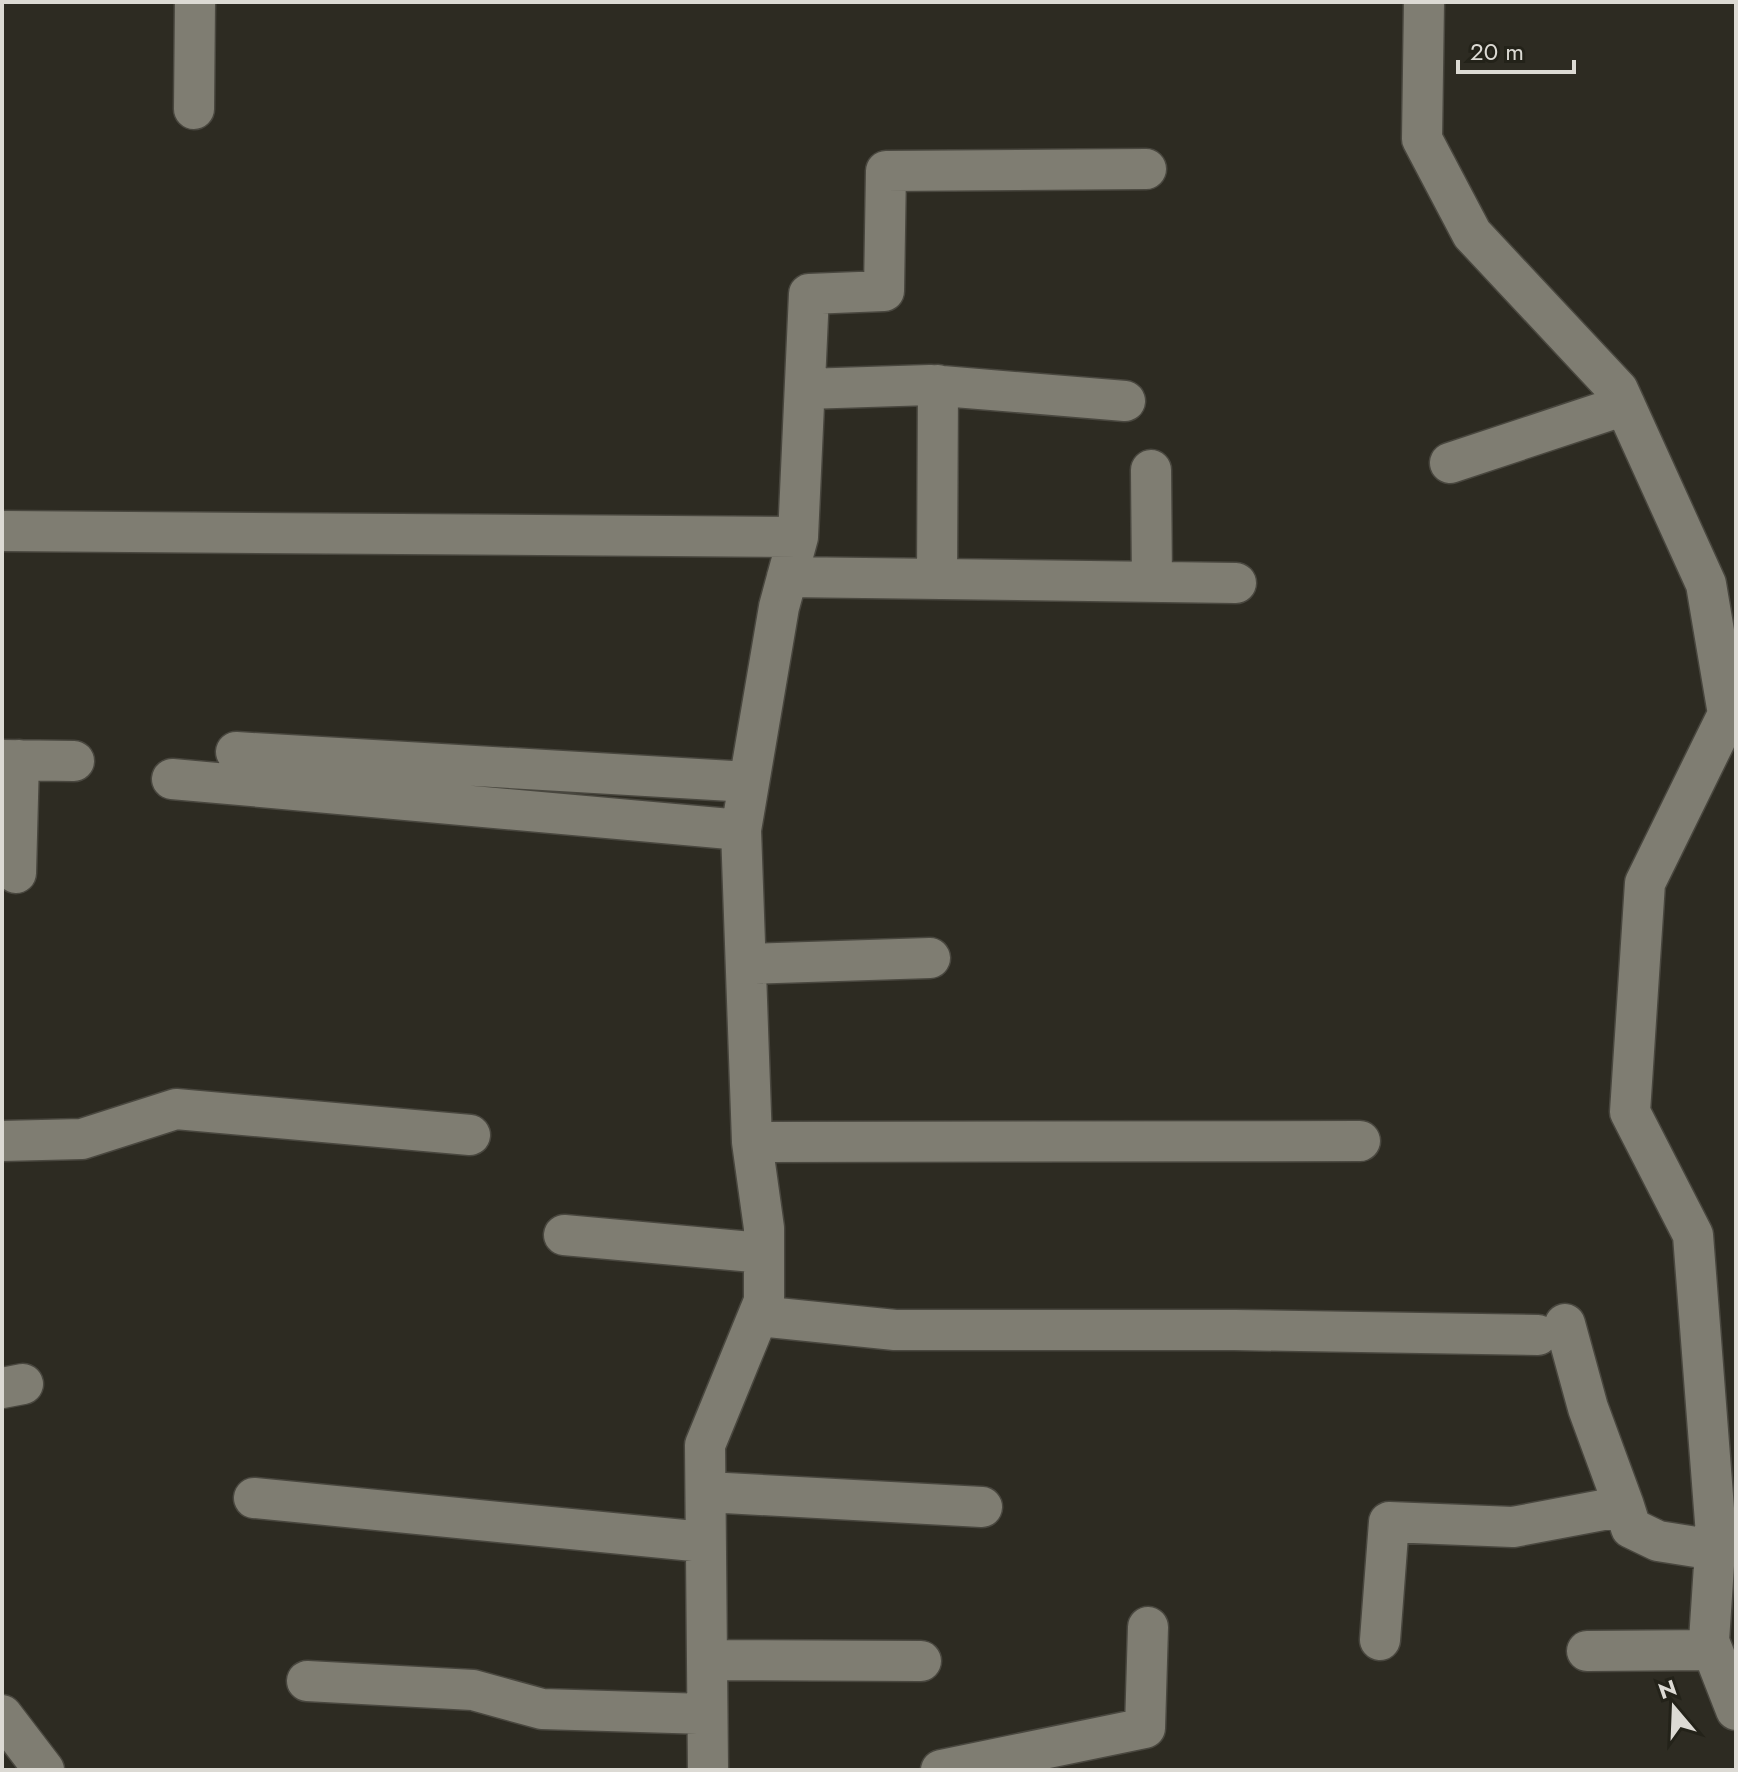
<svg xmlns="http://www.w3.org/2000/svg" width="1738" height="1772" viewBox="0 0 1738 1772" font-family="Jost,sans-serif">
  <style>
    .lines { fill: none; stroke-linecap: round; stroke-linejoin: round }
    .minor-casing { stroke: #49473f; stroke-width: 43 }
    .minor { stroke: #7f7d72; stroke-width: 40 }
  </style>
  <rect width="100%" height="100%" fill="#2d2b22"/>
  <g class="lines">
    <g class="minor-casing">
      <path id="minor" d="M1424,2l-2,137 50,95 146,156 88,194 22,130 -83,169 -15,229 63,123 23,300 -7,106 27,69
        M194,109l1,-107
        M805,389l125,-4 195,16
        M1450,463l175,-58
        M1151,470l1,112
        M2,531l796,6 -19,70 -38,223 11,312 12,86v73l-59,144 3,325
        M798,537l11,-243 75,-3 2,-120 260,-2
        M787,577l449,6
        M937,579l1,-194
        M236,752l513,30
        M2,760l72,1
        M172,779l569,51
        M16,873l3,-113
        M746,964l184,-6
        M2,1141l80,-2 94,-30 294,26
        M752,1142l608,-1
        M564,1235l200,18
        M758,1316l137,14h339l304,5
        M1565,1324l23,84 36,98
        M2,1388l21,-4
        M707,1492l275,15
        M254,1498l450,44
        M1380,1640l9,-118 124,5 111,-21 7,22 27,13 57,9
        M1587,1651l125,-1
        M708,1660l213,1
        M307,1681l166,9 69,19 164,5
        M2,1715l42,55
        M941,1770l204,-42 3,-101"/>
    </g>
    <use href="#minor" class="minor"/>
  </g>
  <rect width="1738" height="1772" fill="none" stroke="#dcdad4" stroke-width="8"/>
  <g transform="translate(1674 1708) rotate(341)" stroke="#232219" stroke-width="6" paint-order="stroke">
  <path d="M0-6L14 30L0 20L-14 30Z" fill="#dcdad4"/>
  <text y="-12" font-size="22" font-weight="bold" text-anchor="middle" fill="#dcdad4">N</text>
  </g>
  <path d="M1458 60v12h116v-12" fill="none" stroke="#dcdad4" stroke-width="4"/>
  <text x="1470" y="60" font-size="24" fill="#dcdad4" stroke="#232219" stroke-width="6" paint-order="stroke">20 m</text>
</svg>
